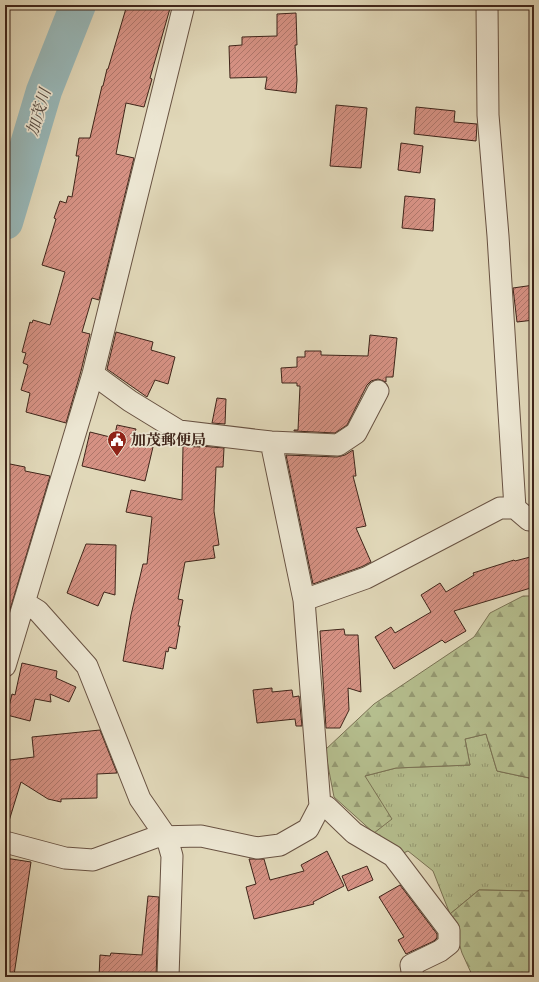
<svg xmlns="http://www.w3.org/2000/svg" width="539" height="982" viewBox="0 0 539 982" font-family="'EB Garamond','Noto Serif JP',serif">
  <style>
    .grass { fill: url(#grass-tufts); stroke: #7a7254 }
    .forest { fill: url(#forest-firs); stroke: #7a7254 }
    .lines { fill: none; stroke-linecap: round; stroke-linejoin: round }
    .river { stroke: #98b8b9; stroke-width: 36 }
    .building { fill: url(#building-hatch); stroke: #3f251a }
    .minor-casing { stroke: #685242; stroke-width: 23 }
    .minor { stroke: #ece6d2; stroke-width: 21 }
    .labels { text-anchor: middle; stroke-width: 3.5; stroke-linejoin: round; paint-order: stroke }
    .poi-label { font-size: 15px; font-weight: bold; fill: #3f251a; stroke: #ece6d2; text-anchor: start }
    .water-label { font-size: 16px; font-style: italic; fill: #554a42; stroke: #ece6d2 }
  </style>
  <defs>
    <pattern id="grass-tufts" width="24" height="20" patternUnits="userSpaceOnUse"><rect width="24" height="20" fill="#b5be8e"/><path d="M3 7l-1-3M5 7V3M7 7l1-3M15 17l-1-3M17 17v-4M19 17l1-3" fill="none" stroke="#959a73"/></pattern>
    <pattern id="forest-firs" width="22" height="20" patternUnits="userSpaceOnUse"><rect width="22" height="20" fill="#b5be8e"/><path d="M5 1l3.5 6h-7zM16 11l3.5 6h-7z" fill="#959a73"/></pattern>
    <pattern id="building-hatch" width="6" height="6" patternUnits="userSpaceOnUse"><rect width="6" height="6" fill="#d59183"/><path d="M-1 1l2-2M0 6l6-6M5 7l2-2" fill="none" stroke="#ae766a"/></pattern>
  </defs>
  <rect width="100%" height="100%" fill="#e1d8b9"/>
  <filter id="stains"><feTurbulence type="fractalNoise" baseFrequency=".005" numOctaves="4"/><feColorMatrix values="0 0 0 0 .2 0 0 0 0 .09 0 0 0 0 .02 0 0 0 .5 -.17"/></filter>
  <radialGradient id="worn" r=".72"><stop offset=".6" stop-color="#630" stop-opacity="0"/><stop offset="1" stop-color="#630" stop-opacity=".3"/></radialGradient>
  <path class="grass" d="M486,734l11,37 37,8v112l-55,-1 -29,24 -17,-43 -25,-20 -9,4 -25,-22 -9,-57 31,-8 74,-3 -5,-26z"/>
  <path class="forest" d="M523,596h11v183l-37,-8 -11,-37 -21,5 5,26 -74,3 -31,8 27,43 -18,14 -40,-36 -9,-47 49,-46 100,-67 16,-24z
    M479,890l55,1v86h-61l-11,-24 -12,-39z"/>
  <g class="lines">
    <path class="river" d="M5,222l39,-131 34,-86"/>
  </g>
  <path class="building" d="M127,5h44l-21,73 2,1 -8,28 -18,-4 -10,51 18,4 -35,142 -7,-2 -10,34 8,2 -9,37 -15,52 -40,-11 4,-19 -9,-3 7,-25 -5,-2 3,-10 -4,-1 8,-30 2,1 1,-3 17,5 15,-53 -23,-7 14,-46 -2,-1 6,-17 6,2 2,-7 4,1 7,-41h-3l3,-18h11l12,-52h1l4,-17h1z
    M296,13l1,32h-2l2,35 -1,13 -31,-4 2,-12 -37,1 -1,-32 13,-1v-8l35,-1v-22z
    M336,105l31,3 -6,60 -31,-2z
    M416,107l39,4 -1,11 23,2 -1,17 -62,-7z
    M401,143l22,3 -3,27 -22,-3z
    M405,196l30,3 -2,32 -31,-3z
    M534,285v35l-17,2 -4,-34z
    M116,332l37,10 -2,8 24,7 -7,27 -13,-4 -8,17 -40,-28z
    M370,335l27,3 -4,39h-7v5l-8,-3 -7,2 -4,4 -20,40 -12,8 -41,-2v-1h4l2,-44h-3v-3h-15l-1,-15 16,-1v-10h8v-6h16v4l47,1z
    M217,398l9,1 -1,25 -13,-1z
    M117,425l19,4 -4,13 21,5 -8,34 -63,-15 8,-34 24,6z
    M183,446l17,1v-1l24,2 -1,19h-7l-2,44 5,34 -6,1 2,12 -30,4 -7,37 5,1 -5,26h2l-4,23 -7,-2 -1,5 -2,-1 -3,18 -40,-8 8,-46 12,-51h4l5,-47 -26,-5 5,-22 51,10z
    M353,450l3,26h-3l13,50 -10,2 15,34 -10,5 -48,17 -27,-129 51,2 8,-2z
    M5,463l20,4v4l25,5 -44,147z
    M86,544l30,1 -1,50 -11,-3 -6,14 -31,-13z
    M534,556v31l-80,24 12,20 -21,12 -3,-3 -48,29 -19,-32 16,-10 4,6 36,-21 -10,-17 19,-12 6,9 28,-17 -1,-2 41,-13 1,1z
    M344,629l1,6h13l3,57 -13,-4 1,22 -9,18h-14l-6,-97z
    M22,663l35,8 -1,7 20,9 -7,15 -19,-8 1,8 -16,-3 -5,22 -23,-6 5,-21 3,1z
    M272,688v4l20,-2 1,7 6,-1 3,30h-6l-1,-7 -38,4 -4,-33z
    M100,730l17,43 -20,1v24l-36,1v3l-13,-3 -27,-17 -12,39h-4v-55l3,1 2,-7 24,-3 -2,-20z
    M327,851l17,35 -31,16 1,2 -60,15 -8,-32 10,-3 -7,-25h15l6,21 34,-9 -3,-6z
    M5,858l26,4 -17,113 -9,-1z
    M367,866l6,14 -25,11 -6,-15z
    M400,885l37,49v4l-3,3 -28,13 -8,-14 6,-3 -25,-40z
    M148,896l11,1 -3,80h-57l1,-22 10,1 1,-3 31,2z"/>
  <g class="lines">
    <g class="minor-casing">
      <path id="minor" d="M487,5l1,110 10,121 17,272 14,12h5
        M93,374l37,27 49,30 92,11 67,3 18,-12 22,-42
        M304,600l62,-22 134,-70h15
        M25,603l13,8 49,55 53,133 27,39 5,18 -4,121
        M5,666l88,-292 91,-369
        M320,806l7,1 27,26 39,23 56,74v14l-9,7 -29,14 2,12
        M5,842l60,16 28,2 63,-23 45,-1 56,12 23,-3 28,-16 12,-23 -16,-206 -33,-158"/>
    </g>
    <use href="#minor" class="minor"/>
  </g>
  <defs>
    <g id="civic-pin" transform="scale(1)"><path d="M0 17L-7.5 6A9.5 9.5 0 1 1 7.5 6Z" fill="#8f2418" stroke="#ece6d2"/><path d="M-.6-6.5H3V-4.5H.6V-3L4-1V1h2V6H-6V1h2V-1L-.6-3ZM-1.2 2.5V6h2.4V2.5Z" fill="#fff"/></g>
  </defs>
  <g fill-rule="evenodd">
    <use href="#civic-pin" x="117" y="440"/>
  </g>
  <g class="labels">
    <g class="poi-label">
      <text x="131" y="445">加茂郵便局</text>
    </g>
    <g class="water-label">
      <text transform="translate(38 112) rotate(-73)" y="6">加茂川</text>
    </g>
  </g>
  <rect width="539" height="982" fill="none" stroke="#e1d8b9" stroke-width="20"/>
  <rect x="6" y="6" width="527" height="970" fill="none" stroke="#3f251a" stroke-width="2"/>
  <rect x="10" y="10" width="519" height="962" fill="none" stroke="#3f251a"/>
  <rect width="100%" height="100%" filter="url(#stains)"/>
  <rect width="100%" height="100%" fill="url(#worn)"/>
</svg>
